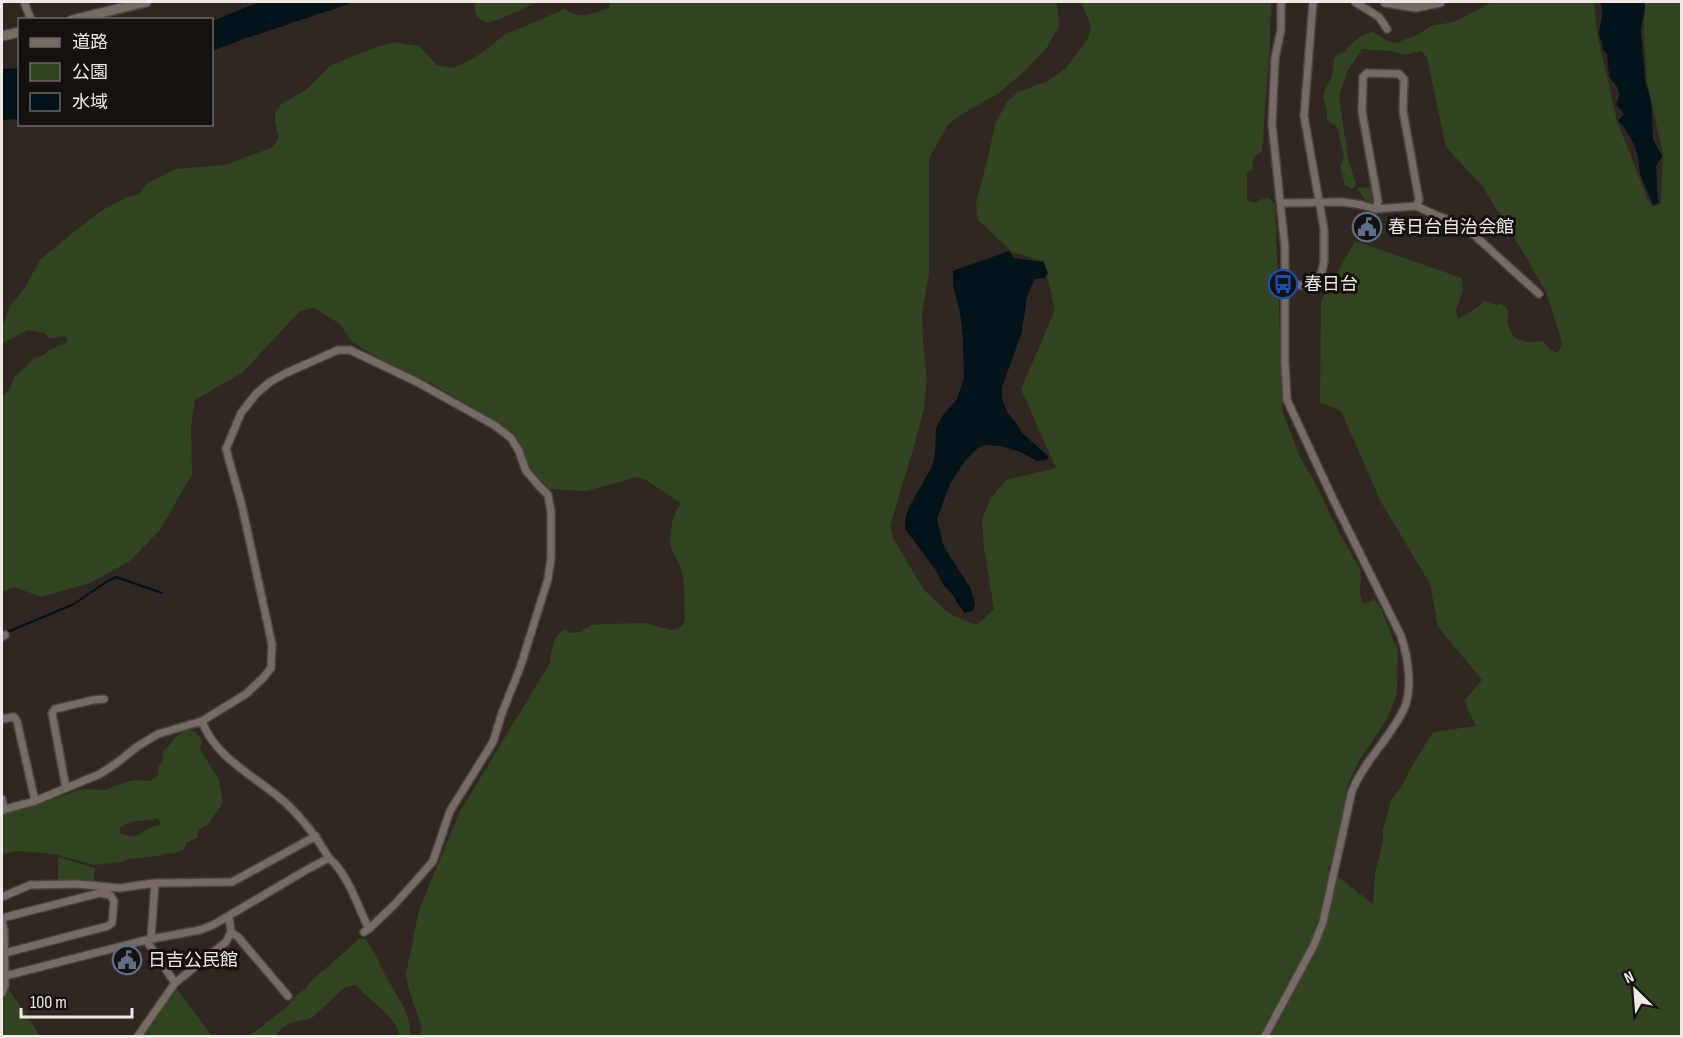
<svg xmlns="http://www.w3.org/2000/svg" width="1683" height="1038" viewBox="0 0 1683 1038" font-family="'Sofia Sans Condensed','Noto Sans JP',sans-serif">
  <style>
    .green { fill: #2f441f; fill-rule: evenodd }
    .water { fill: #03131a }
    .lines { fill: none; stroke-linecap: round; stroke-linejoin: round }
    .stream { stroke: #03131a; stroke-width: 2 }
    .minor-casing { stroke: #4c4340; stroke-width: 10 }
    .tertiary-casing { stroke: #4c4340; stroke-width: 12 }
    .minor { stroke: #766a66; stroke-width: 7 }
    .tertiary { stroke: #766a66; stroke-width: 9 }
    .labels { text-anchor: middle; stroke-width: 6; stroke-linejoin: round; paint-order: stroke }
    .poi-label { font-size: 18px; fill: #efe9e6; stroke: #15110f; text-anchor: start }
  </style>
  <rect width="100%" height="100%" fill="#302723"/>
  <path class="green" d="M477,2h61l-38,17 -13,4 -11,-7 -2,-11z
    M610,2h447l2,24 -11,20 -19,21 -30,26 -40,23 -11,9 -19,33v115l-7,42 1,26 4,36 -3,31 -9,35 -25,83 3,12 31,52 24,23 22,10 8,1 16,-15 -10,-61 -2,-29 9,-21 15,-18 50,-12 -35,-79 34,-79 -11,-49 -10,-2 -23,-8 -33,-31 -2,-17 13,-50 6,-29 12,-22 11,-10 30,-11 18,-13 22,-29 3,-13 -10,-24h190l-1,41 -8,108 -8,6 -2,13 -5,3v27l9,3 6,-4 7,-1 6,6 8,208 16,43 18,32 22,45 22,39 -1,22 2,9 2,2 10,-4 5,4 19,47 -1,42 -9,24 -29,44 -11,23 -12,70 -8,15 45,35 2,-31 8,-31v-13l8,-29 9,-11 14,-26 19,-31 43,-6 -12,-25 18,-21 -44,-53 -8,-43 -50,-84 -39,-89 -21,-9 1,-101 34,-60 107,37 1,12 -7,20 1,7 2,2 19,-12 6,-6 12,4 5,-1 7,5c1,5 -1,11 0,15 3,18 19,20 34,17l13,12 4,-2 3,-8 -2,-8 -13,-40 -18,-33 -46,-75 -37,-40 -19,-89 -5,-7 -18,4 -13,-4 -29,-2 -15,23 -8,24 9,62 8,27 -4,4 -7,-4 -5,-20 4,-7 -6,-28 -2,-4 -9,-6v-12l-4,-9 2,-9 7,-14 2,-17 4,-4 7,-3c4,-8 19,-19 28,-20l16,10 7,1 23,-9 12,-8 23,-4 38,-20h102l3,31 20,88 31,79 5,7 8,-3 2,-49 -16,-73 -3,-51 1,-29h36v1034h-1261l2,-8 -13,-38 -3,-16 13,-64 40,-97 91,-150c2,-14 2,-26 15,-34l5,4 11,-1 10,-7 15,-1 38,-1 27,7 7,-1 5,-4 2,-5c-1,-16 0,-32 -3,-48 -2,-8 -7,-14 -10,-22 -4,-11 0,-37 8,-45l-1,-3 -33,-22 -9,-3 -51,14 -37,-2 -19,-20 -6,-19 -11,-16 -12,-9 -70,-42 -49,-23 -30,-18 -12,-18 -26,-16 -14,3 -57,61 -48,28 -4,27 1,47 -32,56 -30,31 -40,22 -48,14 -28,-10 -12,5v-195l6,-6 7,-15 19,-17 10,-4 5,-5 17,-7 2,-3 -4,-4 -16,2 -3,-5 -17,-3 -26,13v-16l8,-21 14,-17 16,-29 30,-25 31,-24 26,-14 12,-3 7,-10 29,-15 50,-4 48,-18 6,-9 -4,-16v-8l6,-10 25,-14 24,-24 35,-15 29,-9 25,4 18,19 16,3 23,-11 30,-23 59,-25c13,11 29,5 44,-1z
    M1373,187l2,14 -3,4 -5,-2 -10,-15z
    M191,730c6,3 8,6 11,11l-2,8 19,31 4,23 -14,20 -10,7 -2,8 -11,5 -2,6 -11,5 -8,-1 -6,3 -32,3 -5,3 -28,3 -36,-10 -14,-2 -28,-2 -14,3v-42l31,-9 14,-2 35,-12 23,1 21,-8 10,-2 13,1 9,-5 1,-10 4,-5 -1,-9c12,-9 13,-20 29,-22zM158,818l3,5 -2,2c-19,3 -17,17 -39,8v-5c16,-12 22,-4 38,-10z
    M58,857l37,11 -1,14 -36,-1z
    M359,939h6c12,15 14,26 23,41 11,19 23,34 22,56h-11c0,-18 -32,-36 -43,-51l-11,2 -33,31 -22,5 -8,5 -7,8h-26l39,-30 6,-9 11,-8 5,-7z
    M176,989l2,1 34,46h-69z
    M8,991h2l30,45h-38v-36z"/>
  <path class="water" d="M259,2h96l-114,38 -29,11v-30z
    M1601,2h43l1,4 -4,24 4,51 6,20 2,38 9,17 -6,10 2,37 -5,2 -13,-31 -2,-17 -4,-13 -10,-17 -6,-6 6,-7 -8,-10 4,-10 -4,-9 -7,-8 -2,-23 -4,-5 -4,-16 3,-20z
    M19,68v51l-17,1v-51z
    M1009,251l5,7 29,4 5,11 -3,5 -10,1 -8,17 -5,36 -20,55v12l6,14 9,11 5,9 26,23 -1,4 -10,1 -19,-10 -18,-5 -15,-1 -7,3 -13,13 -15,23 -13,35 7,28 27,42c1,11 8,12 1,22l-7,2 -5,-6 -8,-13 -8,-8 -9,-17 -30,-40v-10l4,-12 23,-40 3,-14 1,-25 7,-13 14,-16 7,-21 -1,-39 -3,-27 -7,-27v-14z"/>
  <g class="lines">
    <path class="stream" d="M5,633l69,-29 32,-22 10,-5 46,16"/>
    <g class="minor-casing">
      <path id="minor" d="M24,2l7,18
        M1355,2l24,15 8,12
        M1281,203l62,-1 19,3 14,4 40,-3 22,10 24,8 77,70
        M1376,209l2,-8 -16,-89 1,-35 4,-4 32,1 5,5 -1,32 16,89 -3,6
        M1286,284l25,2 5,-2 6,-13 2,-10v-32l-20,-113 9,-114
        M2,637l3,-2
        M2,719l12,-2 3,4 18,80
        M66,788l-14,-75 3,-4 38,-9 11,-1
        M2,799l2,11
        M2,810l33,-9 65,-27 18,-12 20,-16 20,-12 44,-13 44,-27 17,-16 8,-10 1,-23 -7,-33 -23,-106 -16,-57 15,-36 15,-19 14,-12 16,-9 52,-23h12l65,31 79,44 17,13 8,13 7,20 13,15 9,9 3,17v46l-3,21 -28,89 -18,45 -9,29 -43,69 -17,50 -12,14 -26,29 -26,25
        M329,858c19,16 29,49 40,71l-5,3
        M155,883l77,-1 84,-46
        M2,897l28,-12 46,-1 44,4 35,-5 -4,55
        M229,917l2,15 7,5 50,59
        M2,918l98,-25 10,2 4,6 -2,22 -4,3 -103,27
        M2,922l2,8 1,55 -3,8
        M146,940l54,-10 13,-5 95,-56 21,-11c-12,-20 -25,-38 -42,-54 -28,-26 -72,-45 -85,-83
        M5,976l141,-36 29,43
        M138,1036l37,-53 51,-41 5,-10
        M1265,1036l49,-91 9,-23 29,-131c13,-31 38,-53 52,-82 9,-20 4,-53 -3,-73l-67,-135 -47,-101 -2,-38v-114l-13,-124 3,-66 6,-28v-28"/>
    </g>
    <g class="tertiary-casing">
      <path id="tertiary" d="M1385,2l31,5 24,-5
        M72,20l74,-18
        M2,36l18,-4"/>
    </g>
    <use href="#minor" class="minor"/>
    <use href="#tertiary" class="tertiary"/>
  </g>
  <defs>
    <g id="civic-ring" transform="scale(1.5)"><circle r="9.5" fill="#15110f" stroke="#5c6f8a" stroke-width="1.5"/><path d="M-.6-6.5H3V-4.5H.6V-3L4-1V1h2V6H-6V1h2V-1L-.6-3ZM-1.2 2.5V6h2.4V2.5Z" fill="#5c6f8a"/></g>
    <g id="bus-ring" transform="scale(1.5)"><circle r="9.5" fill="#15110f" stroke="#1a4fb4" stroke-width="1.5"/><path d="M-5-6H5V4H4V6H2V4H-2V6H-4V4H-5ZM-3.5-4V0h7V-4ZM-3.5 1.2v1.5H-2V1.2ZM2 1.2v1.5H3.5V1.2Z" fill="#1a4fb4"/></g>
  </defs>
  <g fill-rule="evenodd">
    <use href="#civic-ring" x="1367" y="227"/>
    <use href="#bus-ring" x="1283" y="284"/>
    <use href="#civic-ring" x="127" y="960"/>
  </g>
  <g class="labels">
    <g class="poi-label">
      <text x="1388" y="233">春日台自治会館</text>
      <text x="1304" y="290">春日台</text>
      <text x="148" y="966">日吉公民館</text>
    </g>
  </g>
  <rect width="1683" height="1038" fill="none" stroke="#efe9e6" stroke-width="6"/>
  <rect x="18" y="18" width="195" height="108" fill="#15110f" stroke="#6c6765" stroke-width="1.5"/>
  <rect x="30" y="38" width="30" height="9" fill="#766a66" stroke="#6c6765" stroke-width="1.5"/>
  <text x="72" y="48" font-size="18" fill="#efe9e6">道路</text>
  <rect x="30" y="63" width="30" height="18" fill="#2f441f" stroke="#6c6765" stroke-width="1.5"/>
  <text x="72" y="78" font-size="18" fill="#efe9e6">公園</text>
  <rect x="30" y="93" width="30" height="18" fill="#03131a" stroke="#6c6765" stroke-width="1.5"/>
  <text x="72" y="108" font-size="18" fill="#efe9e6">水域</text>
  <g transform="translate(1635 990) rotate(335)" stroke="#15110f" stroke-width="4.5" paint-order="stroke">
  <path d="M0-4.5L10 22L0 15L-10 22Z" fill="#efe9e6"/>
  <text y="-9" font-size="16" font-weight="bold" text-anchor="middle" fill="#efe9e6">N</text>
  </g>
  <path d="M21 1008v9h111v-9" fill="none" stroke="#efe9e6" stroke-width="3"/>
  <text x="30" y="1008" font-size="18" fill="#efe9e6" stroke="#15110f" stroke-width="4.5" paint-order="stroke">100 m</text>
</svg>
